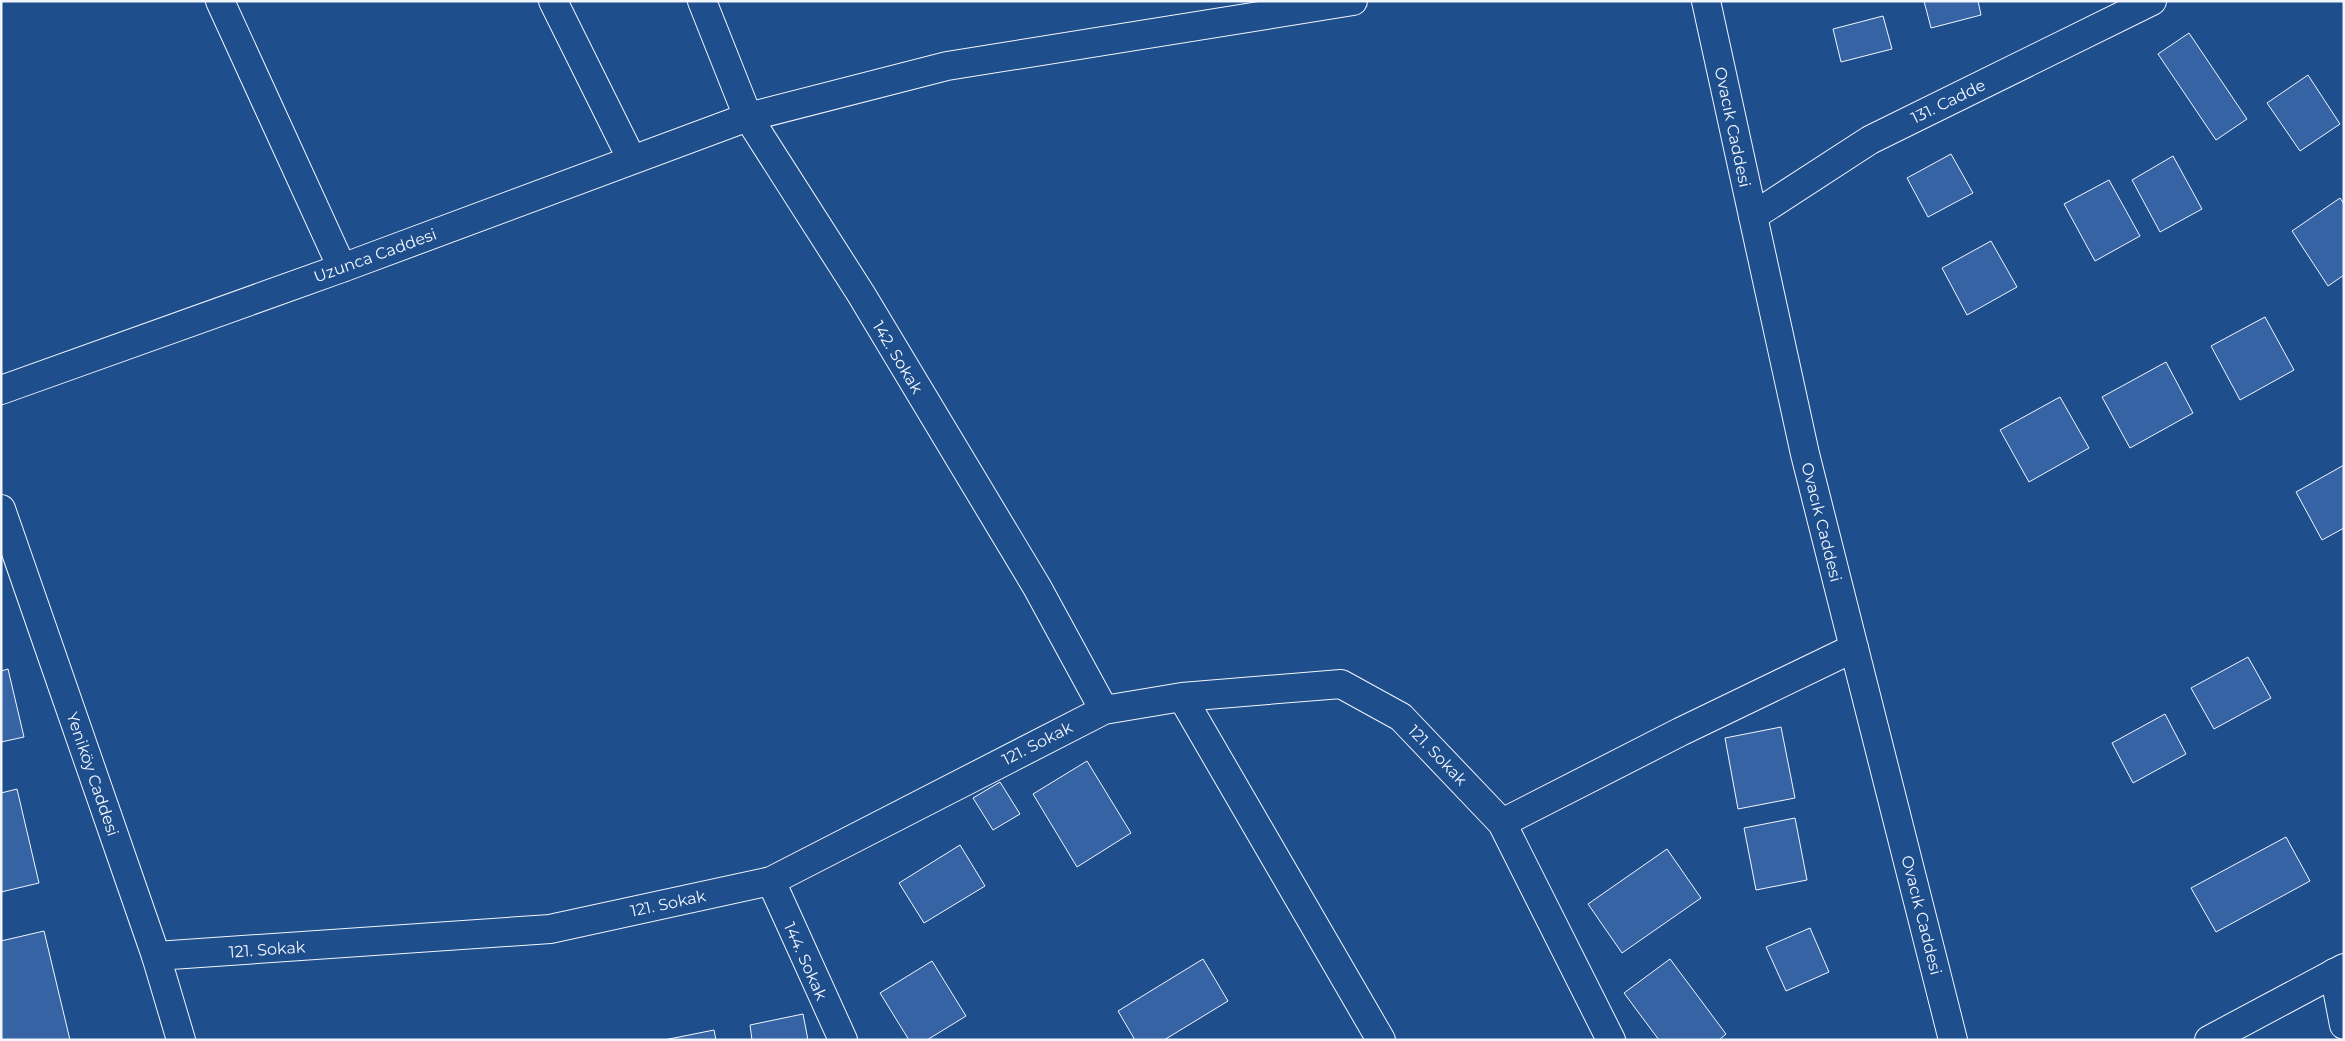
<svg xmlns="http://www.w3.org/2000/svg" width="2345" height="1041" viewBox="0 0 2345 1041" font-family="Montserrat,sans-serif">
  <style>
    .building { fill: #3563a3; stroke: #f2f6ff }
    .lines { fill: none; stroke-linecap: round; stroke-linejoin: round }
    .minor-casing { stroke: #f2f6ff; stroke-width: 30 }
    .tertiary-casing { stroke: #f2f6ff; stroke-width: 30 }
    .secondary-casing { stroke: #f2f6ff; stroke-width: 30 }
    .minor { stroke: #1f4e8c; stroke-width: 28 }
    .tertiary { stroke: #1f4e8c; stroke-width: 28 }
    .secondary { stroke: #1f4e8c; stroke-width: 28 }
    .labels { text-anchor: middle; stroke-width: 4; stroke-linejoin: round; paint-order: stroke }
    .street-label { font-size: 16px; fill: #f2f6ff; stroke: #1f4e8c }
  </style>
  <rect width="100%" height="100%" fill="#1f4e8c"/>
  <path class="building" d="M1924,1h54l3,14 -50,13z
    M1883,16l9,33 -51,13 -8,-33z
    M2189,33l58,86 -31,21 -58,-86z
    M2308,75l32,49 -40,27 -33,-48z
    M1951,154l22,39 -45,24 -21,-39z
    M2173,156l29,53 -42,23 -28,-52z
    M2109,180l31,56 -45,25 -31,-57z
    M2340,198l4,6v71l-16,11 -36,-55z
    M1991,241l26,46 -50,28 -25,-47z
    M2265,317l29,53 -54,30 -29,-54z
    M2166,362l27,51 -63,35 -28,-51z
    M2060,397l29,51 -60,34 -29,-52z
    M2344,465v63l-22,12 -26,-48z
    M2248,657l23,41 -57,31 -23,-41z
    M8,669l16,68 -23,5v-71z
    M2165,714l21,40 -53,29 -21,-40z
    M1781,727l14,71 -57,11 -13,-71z
    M1087,761l44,72 -54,34 -44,-73z
    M1000,782l20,32 -27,16 -20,-32z
    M17,789l22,94 -38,9v-99z
    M1795,818l12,62 -51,10 -12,-62z
    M2286,837l24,44 -94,51 -25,-44z
    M960,845l25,41 -61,37 -25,-40z
    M1667,849l34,49 -79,55 -34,-49z
    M1810,928l19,44 -43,19 -20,-44z
    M44,931l26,109h-69v-99z
    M1203,959l25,42 -64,39h-29l-17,-29z
    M1670,959l56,75 -7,6h-60l-35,-47z
    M932,961l34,55 -39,24h-18l-29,-47z
    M803,1014l5,26h-56l-2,-15z
    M714,1030l2,10h-52z"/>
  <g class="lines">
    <g class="minor-casing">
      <path id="minor" d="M220,1l122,267
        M553,1l79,159
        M702,1l46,116 113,177 176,293 67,123
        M1753,216l117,-76 282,-139
        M1,390l341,-122 406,-151 199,-51 406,-65
        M1182,697l199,343
        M1502,823l109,217
        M771,881l72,159
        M156,956l394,-27 221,-48 333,-171 78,-13 159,-13 60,33 101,106 178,-91 174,-84
        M2334,973l10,52"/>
    </g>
    <g class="tertiary-casing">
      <path id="tertiary" d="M1,509l155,447 25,84"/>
    </g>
    <g class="secondary-casing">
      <path id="secondary" d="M1706,1l99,453 148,586
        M2209,1040l135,-72"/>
    </g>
    <use href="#minor" class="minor"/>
    <use href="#tertiary" class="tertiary"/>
    <use href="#secondary" class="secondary"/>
  </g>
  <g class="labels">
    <g class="street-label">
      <text transform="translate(1948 101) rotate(-26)" y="6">131. Cadde</text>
      <text transform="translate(1733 127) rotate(78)" y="6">Ovacık Caddesi</text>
      <text transform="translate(375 255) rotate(-20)" y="6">Uzunca Caddesi</text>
      <text transform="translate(898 357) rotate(59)" y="6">142. Sokak</text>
      <text transform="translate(1822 522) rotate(76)" y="6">Ovacık Caddesi</text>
      <text transform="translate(1037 743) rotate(-27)" y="6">121. Sokak</text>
      <text transform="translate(1438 755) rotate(46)" y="6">121. Sokak</text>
      <text transform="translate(93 774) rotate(71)" y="6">Yeniköy Caddesi</text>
      <text transform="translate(668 903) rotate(-12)" y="6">121. Sokak</text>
      <text transform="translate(1922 915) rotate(76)" y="6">Ovacık Caddesi</text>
      <text transform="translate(267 949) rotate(-4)" y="6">121. Sokak</text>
      <text transform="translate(806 961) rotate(66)" y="6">144. Sokak</text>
    </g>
  </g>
  <rect width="2345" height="1041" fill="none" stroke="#f2f6ff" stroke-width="5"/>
</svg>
